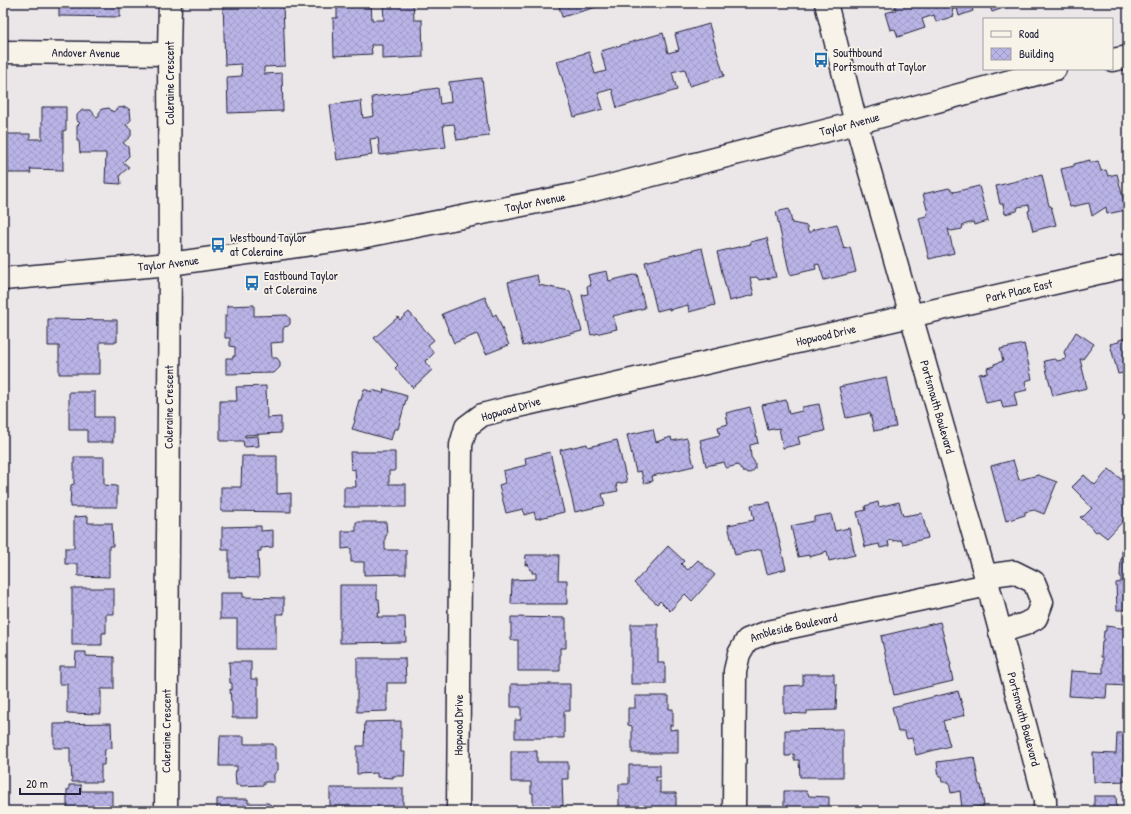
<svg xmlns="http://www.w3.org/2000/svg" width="1131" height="814" viewBox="0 0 1131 814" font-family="'Patrick Hand',sans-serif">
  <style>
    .building { fill: url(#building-cross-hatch); stroke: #22223b }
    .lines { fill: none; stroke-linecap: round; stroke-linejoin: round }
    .street-casing { stroke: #22223b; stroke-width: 25 }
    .secondary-casing { stroke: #22223b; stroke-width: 25 }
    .street { stroke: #f7f3e8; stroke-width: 22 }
    .secondary { stroke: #f7f3e8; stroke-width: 22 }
    .labels { text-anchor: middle; stroke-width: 3.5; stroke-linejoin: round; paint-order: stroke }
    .street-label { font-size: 12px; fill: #22223b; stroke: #f7f3e8 }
    .poi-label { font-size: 12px; fill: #22223b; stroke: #f7f3e8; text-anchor: start }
  </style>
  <defs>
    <pattern id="building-cross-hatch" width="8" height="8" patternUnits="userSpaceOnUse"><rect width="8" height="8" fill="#b9b4e6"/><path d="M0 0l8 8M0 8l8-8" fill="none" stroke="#9f9ac6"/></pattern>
  </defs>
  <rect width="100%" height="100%" fill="#ebe6e8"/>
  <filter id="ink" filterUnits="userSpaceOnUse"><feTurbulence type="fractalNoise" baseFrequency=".025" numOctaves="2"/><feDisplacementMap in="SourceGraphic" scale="8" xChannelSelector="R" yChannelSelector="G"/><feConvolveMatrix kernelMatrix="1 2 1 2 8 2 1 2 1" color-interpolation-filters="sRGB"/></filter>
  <g filter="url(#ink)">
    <path class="building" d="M59,3h61v14l-61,-1z
      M223,3h60l2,63 -21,1v7l18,-1 1,38 -55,2 -1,-36 15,-1 -1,-12 -16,1z
      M337,3h34l1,17h12l-1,-17h30l1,17h8l1,37 -41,2v-14h-11l1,9 -38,2 -1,-38h4z
      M558,3h41l1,3 -38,11z
      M894,3h82l-5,2 2,6 -14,5 -2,-8 -5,2 2,6 -18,6 -2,-7 -12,4 3,9 -27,9 -3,-8 -5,1 -5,-17 11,-3z
      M989,3h29l-26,9z
      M709,24l15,52 -35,10 -4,-17 -13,3 5,18 -60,18 -5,-19 -14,4 5,16 -29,8 -17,-56 32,-9 6,22 11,-3 -5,-20 62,-18 5,20 11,-3 -4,-16z
      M482,78l7,58 -32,4 -3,-16 -11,1 3,22 -66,8 -2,-17 -8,1 2,16 -35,5 -7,-55 31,-4 2,17 11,-2 -2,-19 66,-9 2,16 11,-2 -2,-20z
      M42,107h24v23l-3,1v39l-33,-1 1,4h-23l-1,-39h23v5h12z
      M126,107l4,3 1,10 -5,5 5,4v7l-8,7 5,4 1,9 -6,6 6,5 -9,8 1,9 -16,-1 1,-30h-26l-1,-12h-2v-15l3,-3 -3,-2v-6l5,-5h9l6,8 2,-2v-3l3,-4 7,-1 4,4 5,-4z
      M1090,160v3l8,-2 3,10 5,-1 2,6 9,-2 9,36 -19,4 -1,-7 -14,9 -3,-13 -19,4 -9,-38 13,-3v-2z
      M1042,175l7,31h2l5,19 -23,6 -5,-20 2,-1 -1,-5 -11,2 -1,4 -12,3 -2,-10h-3l-4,-18z
      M979,186l9,35 -14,4 -1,-3 -10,3 -1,4 -11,2 -3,-2 6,24 -25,6 -10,-41 7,-2 2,-3 -5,-19 26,-6 5,4z
      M789,209l3,14 15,3 1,6h4v-2l25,-6 7,25 6,-2 6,25 -32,8 -5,-16 -4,1 1,4 -26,6 -14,-63z
      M767,238l9,39 -17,3 -1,-2 -3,-1 -5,1 4,17 -25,6 -12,-49 34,-8 -1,-2z
      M702,248l13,57 -26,7 -1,-7 -19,5v-2l-12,3 -12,-49z
      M607,271l2,10 28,-7 8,34 -32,8 4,13 -26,6 -9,-40 6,-1 -1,-8h4l-3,-11z
      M537,275l2,10 31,6 12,40 -59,15 -15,-64z
      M485,297l8,19 3,-2 13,31 -23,9 -9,-20 -23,9 -12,-29z
      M254,305v11l33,-1 3,4v5l-2,2 -4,1 -1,3v12l-12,1 1,15h5l3,4v5l-6,6 -48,1v-16h7v-2h2v-9l-5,-1v-8h-5v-23l2,1v-10z
      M409,312l25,28 -6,5 6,8 -9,9 7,8 -19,18 -18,-20 3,-3 -24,-27 24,-21 2,3z
      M48,319l69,1v22h-17v32h-41v-28h-11z
      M1076,332l18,12 -11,15h-3l7,29 -34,8 -9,-35 10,-2 3,2 9,-2 -2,-7z
      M1125,335h3v37l-10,2 -8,-30 9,-2v-2l7,-2z
      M1024,344l8,35 -7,2 2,9 -13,3 3,13 -14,2 -2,-8 -15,3 -7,-29 9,-1 -1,-5 7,-2v-2l9,-3 -3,-12z
      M886,377l10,50 -22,4 -4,-18 -24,5 -7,-31z
      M266,386l1,32 14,-1v16l-36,2v2l13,-1 1,10 -15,1 -1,-6h-23v-40h17l-1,-14z
      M364,389l8,3v-2l11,3 1,-4 23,7 -9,33h-4l-3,11 -39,-11 3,-8 -1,-1 5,-20h2z
      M69,392h26v25h18v25h-26v-12h-18z
      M786,400l3,14 13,-3v-4l17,-3 6,27 -27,6 2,7 -17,4 -4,-20 -11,2 -6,-25z
      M750,407l8,36 -8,2 1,12 4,6v6l-5,4 -7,-1 -5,-7 -12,3 -2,-6 -18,4 -6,-26 20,-5 -2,-8 10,-3 -2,-11z
      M653,429l3,13 15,-5 1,4 15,-3 7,28 -42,10 1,5 -9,2 -3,-12 -5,1 -9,-37z
      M617,440l10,42 -11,2 2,7 -16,3 3,11 -30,7 -15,-62 27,-6 1,3z
      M350,452h45v19h-6v13h17v23h-62v-20h12l-1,-18 -4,1z
      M550,452l14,60 -28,7 -2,-7 -10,3 -1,-6 -17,4 -7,-28 6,-2 -2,-12 23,-6 -1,-7z
      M242,456h35v38l14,-1v19l-70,-1v-24h20z
      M74,457h30v28l13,1v21h-47l1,-22 3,-1z
      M1013,460l6,20 19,-5 19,7 -13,32 -10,-4 -9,2v3l-19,6 -15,-55z
      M1109,469l19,16v31l-21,22 -9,-7 -2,1 -16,-15 4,-1 8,-8 -7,-6 1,-1 -14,-14 12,-12 11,10z
      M770,502l16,67 -19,5 -6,-25 -26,6 -7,-30 26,-5 -3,-15z
      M878,502l1,5 20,-5 4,14 19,-3 6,25 -25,6 -2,-4 -8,1v-1l-5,1 1,5 -9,2 -1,-4 -14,3 -8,-35 9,-2 -1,-4z
      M831,514l4,17 14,-3 6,27 -26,6 -2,-10 -3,1v1l-15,4v-2l-11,2 -7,-31 23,-5v-4z
      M88,516v7h24l1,23h-4v31l-31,-1v-12h-13v-16h9v-31z
      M356,522h30l1,12 -2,4v12h21v24l-42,1v-13h-13v-14l-9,1v-18h14z
      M261,526v5l12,-1v17l-12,1v3h-3l1,27 -30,-1v-27h-7v-23z
      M668,546l16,15 -3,3 7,6 10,-10 17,15 -23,26 -7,-7 -15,17 -10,-10 -3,3 -23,-21z
      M1122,548h6v62h-11l-1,-27 5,-1v-6h-1l1,-17 1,1z
      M526,555h33l-1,25h9v24h-56l1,-24 24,-1v-6h-4v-3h-2l-2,-6 -3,1z
      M340,585h37v14h2l1,14h-2l-1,4h28l1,25 -66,1z
      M72,588h42v26h-8v19h-4v12h-30z
      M220,593h23v4l41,1v16h-8v35h-39v-30h-17z
      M511,617l55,1v30h-6v23h-42v-31h-7z
      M940,622l11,43h-1l3,16 -59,14 -13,-59z
      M631,624h27v39h7v21h-34z
      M1106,626l22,3v57l-21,-1 -1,13 -37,-2 2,-25 32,2v-16h-2l1,-16h1l1,-10h2z
      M76,652h10v4l28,1v32h-13v25l-34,-1v-29h-8v-18h16z
      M357,658h48l1,25h-19v28l-30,1z
      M229,662h22v17h7v39h-26v-15l-1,-1 -1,-13 2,1v-7h-2z
      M803,674h31v9l3,2 -1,25 -29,1v3l-23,-1v-27l19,-1z
      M511,684h59v27h-6v27h-49v-18h6v-13h-10z
      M958,691l7,24 -22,6 7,25 -34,9 -4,-17 -5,1 -3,-8 -6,1 -6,-25z
      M635,696h34v13h4v16h-3v5l8,-1v24h-46v-27l-4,-1v-17h7z
      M401,721v31h4l-1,24h-11v2l-16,-1v-4l-20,1v-28h7l1,-24z
      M111,723l1,25 -7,1 -1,16h-3v17h-29l-1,-18 -1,-1v-15h-16v-24z
      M843,729v48h-43l-1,-17h-5v-6l-3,1 -1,1h-5v-26z
      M1117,733h11v48l-34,1 -1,-29 23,1z
      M220,736h24v8h29l2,4v12l3,3v7l-4,4v8h-10v3l-23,1 -1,-1h-4l-1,-14h2v-5h-18z
      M511,751h26v11h31v17h-6l1,27h-30v-13h-2v-11h-20z
      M974,757l5,28h2l3,21 -22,3 -2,-18 -9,2 -2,-11h-7l-1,-5h-2l-2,-15z
      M629,765h31v12h-4v4h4v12h16v18h-57v-27h10z
      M69,785h12v6h31v20h-45v-21h2z
      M330,788h73v23h-73z
      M784,791h22l2,2 1,3 20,1v11h4l2,3h-51z
      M1094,796h22l1,15h-23z
      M217,799h31v4h20l3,2v6h-54z"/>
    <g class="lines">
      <g class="street-casing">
        <g id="street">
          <path id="s1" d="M826,3l30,120 132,462 57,215v11"/>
          <path id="s2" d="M3,52l166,2"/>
          <path d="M985,576l29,-4 20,10 8,20 -6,16 -11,6 -25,8"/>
          <path id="s3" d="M166,811l4,-547 -1,-210 1,-51"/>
          <path id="s4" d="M458,811l3,-366 5,-18 16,-12 23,-6 623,-143"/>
          <path id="s5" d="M734,811l1,-140 4,-17 8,-14 21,-8 220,-47"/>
        </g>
      </g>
      <g class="secondary-casing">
        <g id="secondary">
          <path d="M1112,60l16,-3"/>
          <path id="s6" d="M3,279l167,-15 191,-27 217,-43 278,-71 199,-54"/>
        </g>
      </g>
      <use href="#street" class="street"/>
      <use href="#secondary" class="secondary"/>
    </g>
  </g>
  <defs>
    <g id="bus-bare" transform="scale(1.2)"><path d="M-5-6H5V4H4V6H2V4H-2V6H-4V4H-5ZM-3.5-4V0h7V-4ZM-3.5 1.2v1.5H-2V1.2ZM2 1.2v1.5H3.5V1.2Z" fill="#1f6fb2" stroke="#f7f3e8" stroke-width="2.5" paint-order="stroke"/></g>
  </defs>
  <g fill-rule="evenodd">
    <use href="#bus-bare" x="821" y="60"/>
    <use href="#bus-bare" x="218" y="245"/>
    <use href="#bus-bare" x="252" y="283"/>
  </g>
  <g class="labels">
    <g class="street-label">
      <text dy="4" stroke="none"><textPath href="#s2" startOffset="83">Andover Avenue</textPath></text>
      <text transform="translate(170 83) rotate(-90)" y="4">Coleraine Crescent</text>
      <text dy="4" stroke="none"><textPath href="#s6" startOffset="862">Taylor Avenue</textPath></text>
      <text dy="4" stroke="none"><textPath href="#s6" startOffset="538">Taylor Avenue</textPath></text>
      <text dy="4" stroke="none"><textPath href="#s6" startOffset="166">Taylor Avenue</textPath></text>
      <text dy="4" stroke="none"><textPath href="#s4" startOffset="956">Park Place East</textPath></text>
      <text dy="4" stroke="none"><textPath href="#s4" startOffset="758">Hopwood Drive</textPath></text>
      <text dy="4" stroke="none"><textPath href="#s3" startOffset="404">Coleraine Crescent</textPath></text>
      <text dy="4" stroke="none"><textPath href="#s1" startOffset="419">Portsmouth Boulevard</textPath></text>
      <text transform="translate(511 409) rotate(-16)" y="4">Hopwood Drive</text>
      <text dy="4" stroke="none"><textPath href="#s5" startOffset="222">Ambleside Boulevard</textPath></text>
      <text dy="4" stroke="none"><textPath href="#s1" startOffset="743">Portsmouth Boulevard</textPath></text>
      <text dy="4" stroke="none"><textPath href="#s4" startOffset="86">Hopwood Drive</textPath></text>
      <text dy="4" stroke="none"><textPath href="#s3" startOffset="80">Coleraine Crescent</textPath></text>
    </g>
    <g class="poi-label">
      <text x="833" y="57">Southbound<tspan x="833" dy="14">Portsmouth at Taylor</tspan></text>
      <text x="230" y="242">Westbound Taylor<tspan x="230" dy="14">at Coleraine</tspan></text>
      <text x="264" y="280">Eastbound Taylor<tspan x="264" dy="14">at Coleraine</tspan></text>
    </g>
  </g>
  <rect width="1131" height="814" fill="none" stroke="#f7f3e8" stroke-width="16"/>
  <rect x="8" y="8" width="1115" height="798" fill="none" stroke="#22223b" stroke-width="1.5" filter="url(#ink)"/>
  <rect x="983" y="18" width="130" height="52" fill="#f7f3e8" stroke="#a29fa3"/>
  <rect x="991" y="31" width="20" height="6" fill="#f7f3e8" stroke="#a29fa3"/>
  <text x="1019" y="38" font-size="12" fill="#22223b">Road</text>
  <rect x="991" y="48" width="20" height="12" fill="url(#building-cross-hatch)" stroke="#a29fa3"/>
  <text x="1019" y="58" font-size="12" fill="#22223b">Building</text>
  <path d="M20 788v6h60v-6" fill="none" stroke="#22223b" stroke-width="2"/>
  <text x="26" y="788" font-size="12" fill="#22223b" stroke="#f7f3e8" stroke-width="3" paint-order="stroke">20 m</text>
</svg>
